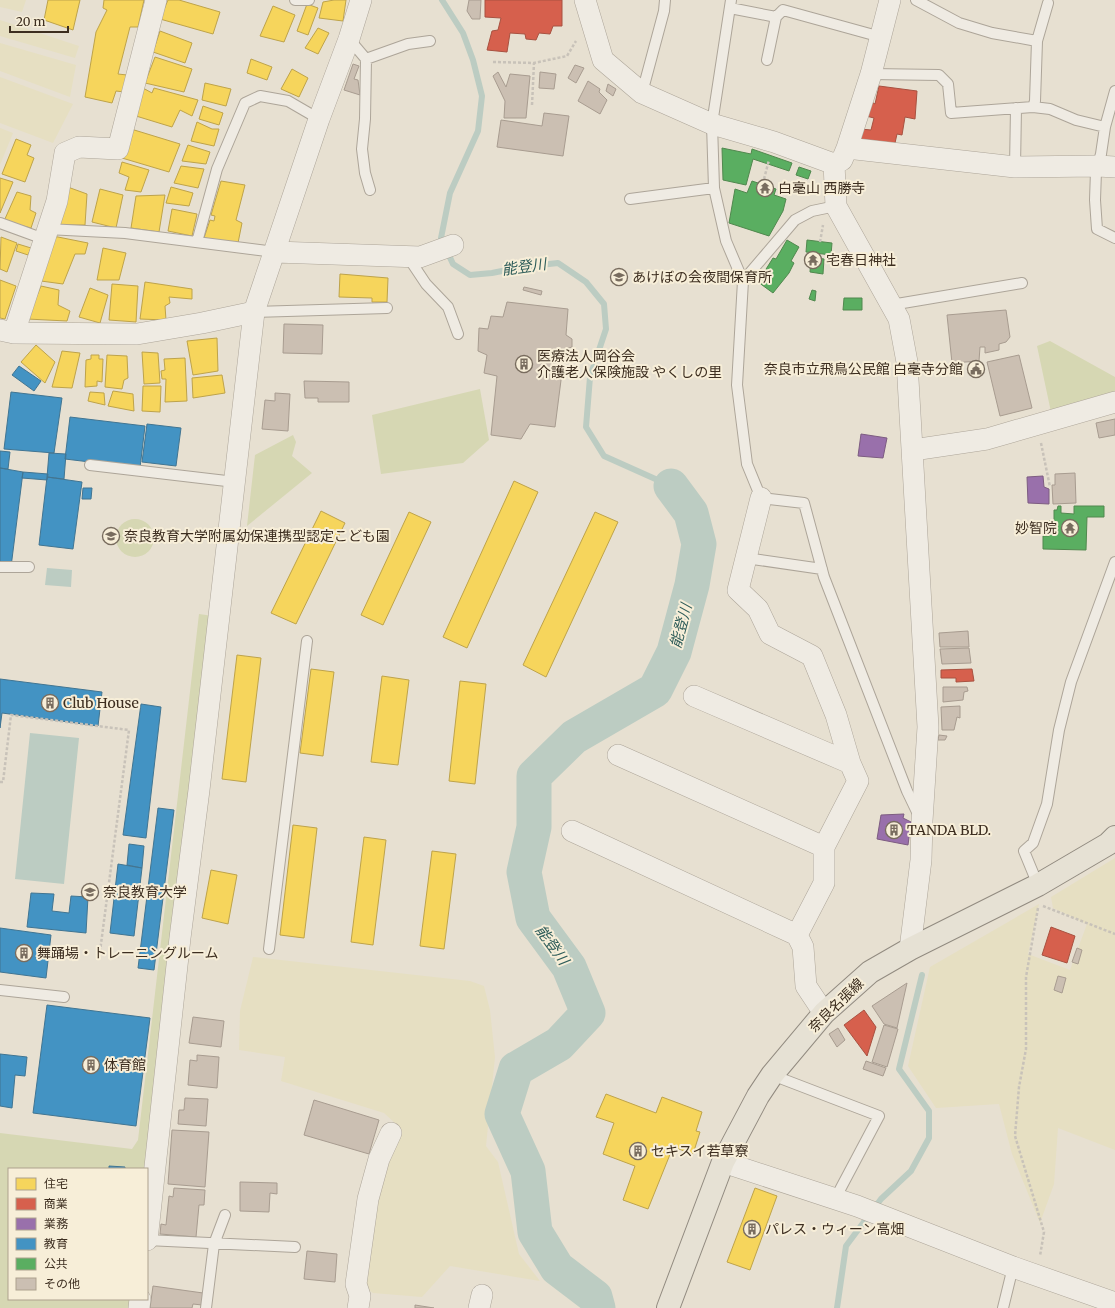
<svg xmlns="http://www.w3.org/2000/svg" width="1115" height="1308" viewBox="0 0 1115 1308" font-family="Merriweather,'Noto Sans JP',serif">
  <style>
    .farmland { fill: #e6dfc2 }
    .green { fill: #d6d7b3 }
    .water { fill: #bcccc2 }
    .homes { fill: #f6d55c; stroke: #bea34a }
    .shops { fill: #d6604d; stroke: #a85140 }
    .offices { fill: #9970ab; stroke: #7d5c81 }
    .schools { fill: #4393c3; stroke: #417592 }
    .public { fill: #5aae61; stroke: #51884e }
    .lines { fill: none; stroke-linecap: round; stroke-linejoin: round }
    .stream { stroke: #bcccc2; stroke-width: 6 }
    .river { stroke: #bcccc2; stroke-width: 35 }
    .building { fill: #cbbfb2; stroke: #a89c90 }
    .lane-casing { stroke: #ada599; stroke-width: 12 }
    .street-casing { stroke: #ada599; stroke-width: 22 }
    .primary-casing { stroke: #928b80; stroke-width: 24 }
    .path { stroke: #c8c2b9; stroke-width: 2.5; stroke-dasharray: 3 2; stroke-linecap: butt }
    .lane { stroke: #efebe3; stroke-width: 10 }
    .street { stroke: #efebe3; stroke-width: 21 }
    .primary { stroke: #e6e1d4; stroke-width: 22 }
    .labels { text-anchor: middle; stroke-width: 4; stroke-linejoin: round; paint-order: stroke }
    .poi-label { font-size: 14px; fill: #3d2e20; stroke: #f7eed8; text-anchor: start }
    .street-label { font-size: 14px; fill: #3d2e20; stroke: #f7eed8 }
    .water-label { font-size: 15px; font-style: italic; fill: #2f5d5a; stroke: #f7eed8 }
  </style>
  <rect width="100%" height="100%" fill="#e7e0d1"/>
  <path class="farmland" d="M0,0h26l-4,12 -22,-5z
    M0,20l79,26 -4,12 -75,-22z
    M0,43l76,22 -6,32 -70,-26z
    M0,77l73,27 -20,39 -53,-20z
    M0,128l13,5 -13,32z
    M1115,858v292l-57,-22 -4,56 -14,39 -28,-69 -13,-50 -63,4 -28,-42 22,-99 109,-63 -11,50 42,16 17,-46 -34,-16 -2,-11z
    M253,957l217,24 14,5 6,24 5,47 -9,89 12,16 21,92 21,27 -90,-15 -28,31 -49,-4 -10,-7 11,-94 22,-68 -12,-11 -103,-32 4,-24 -46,-7 1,-39z"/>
  <path class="green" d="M1050,341l65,36v17l-64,18 -14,-66z
    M480,389l9,51 -26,23 -82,11 -9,-59z
    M293,435l3,7 -4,14 20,17 -65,53 8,-71z
    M116 538a19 19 0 1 1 38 0a19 19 0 1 1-38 0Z
    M199,614l14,2 -67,553h-137v130h121l-1,9h-129v-175l132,16 6,-9z"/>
  <path class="water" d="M47,568l25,2 -1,17 -26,-2z
    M30,733l49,5 -15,146 -49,-5z"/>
  <path class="homes" d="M48,0h32l-7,30 -29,-10z
    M104,0h40l-6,27h-8l-12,47 9,1 -3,17 -8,-1 -4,12 -27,-6 11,-65 11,-22 -4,-2z
    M168,0h11l41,12 -7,22 -53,-15z
    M334,0h12l-3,21 -24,-3 4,-16z
    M307,4l11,4 -10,27 -11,-4z
    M273,6l22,9 -11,27 -24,-6z
    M318,28l11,5 -11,21 -13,-6z
    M160,31l32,12 -7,20 -32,-11z
    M155,57l37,12 -8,23 -39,-9z
    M251,59l21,8 -5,13 -20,-7z
    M292,69l16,9 -9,19 -18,-8z
    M205,83l26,6 -5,17 -24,-6z
    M143,88l9,5 2,-5 44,12 -6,16 -12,-6 -8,17 -36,-11z
    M203,106l20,7 -4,12 -20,-6z
    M197,122l15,7h7l-5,17 -23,-5z
    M131,129l49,15 -11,28 -47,-14z
    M16,139l15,6 -4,10 7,3 -9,24 -23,-8z
    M188,145l22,7 -4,12 -24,-3z
    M122,162l27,8 -8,22 -16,-2 4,-13 -10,-4z
    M181,166l23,3 -6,19 -24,-5z
    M0,178l13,4 -13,31z
    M221,181l24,4 -9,35 6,3 -4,20 -34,-5 6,-18 4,1 1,-5 -4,-1z
    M65,186l22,8 -2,31h-31z
    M171,187l22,6 -4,13 -23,-3z
    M100,189l23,6 -7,33 -24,-6z
    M17,192l14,4 -1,14 6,3 -5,15 -27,-7z
    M165,195l-6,37 -28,-4 5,-32z
    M172,209l25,5 -5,22 -24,-5z
    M53,236l35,7 -3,11h-10l-12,30 -22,-3z
    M1,237l16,6 -10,29 -7,-3z
    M18,244l13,4 -3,7 -12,-4z
    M103,248l23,5 -7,27h-22z
    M340,274l48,4 -1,24h-15v-4l-33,-1z
    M0,280l16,6 -11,33 -5,-1z
    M145,282l47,7v10l-23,-2 1,6 -5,3 1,14 -26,-1z
    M112,284l26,2 -2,36 -27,-2z
    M41,286l18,4 -1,15 12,6 -3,10 -40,-2z
    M90,288l18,7 -8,28 -21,-6z
    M217,338l1,33 -25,4 -6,-34z
    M36,345l19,17 -10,21 -24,-21z
    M62,351l18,2 -8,35 -20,-1z
    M142,352l16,1 2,30 -16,1z
    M91,355h8v4h4l-1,23 -5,-1v5l-12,1 1,-27 5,-1z
    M107,355l20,1 1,22 -4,2 -2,9 -17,-2z
    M185,358l2,43 -22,1 1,-23h-4l-1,-8 4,-1 -1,-11z
    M222,375l3,18 -32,5 -1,-20z
    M143,386h18l-1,26 -18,-1z
    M113,391l20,3 1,17 -26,-5z
    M90,392l14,1 1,12 -17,-4z
    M514,481l24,11 -71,156 -24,-11z
    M321,511l24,12 -49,101 -25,-11z
    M409,512l22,10 -48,103 -22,-10z
    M595,512l23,10 -72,155 -23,-12z
    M237,655l24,3 -15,124 -24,-3z
    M311,669l23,3 -11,84 -23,-3z
    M382,676l27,4 -11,85 -27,-3z
    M460,681l26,3 -11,100 -26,-3z
    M293,825l24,3 -13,110 -24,-3z
    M364,837l22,3 -13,105 -22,-3z
    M432,851l24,3 -12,95 -24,-3z
    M211,870l26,5 -9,49 -26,-6z
    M606,1094l50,19 6,-16 40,15 -6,19 4,1 -7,22 -20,-7 -25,62 -25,-9 12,-34 -32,-12 11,-31 -18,-6z
    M755,1188l22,8 -27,74 -23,-8z"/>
  <path class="shops" d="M485,0h77v26h-9l-3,8 -11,-1 -3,7 -10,-1 -1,-5 -15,-1 -3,19 -20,-2 5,-19 6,-1 3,-12 -16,-1z
    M879,86l38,5 -2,28 -10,-2 -3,18 -5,-1 -2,9 -35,-1 1,-13 10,1 3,-12 -8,-2 4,-15 5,3z
    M972,669l2,12 -18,1v-4h-15v-8z
    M1051,927l24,9 -8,27 -25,-8z
    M864,1010l12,17 -9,29 -23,-31z"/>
  <path class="offices" d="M861,434l26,4 -4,20 -25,-2z
    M1043,476l1,11 5,2v15l-21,-1 -1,-26z
    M904,814l-1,4 8,4 -3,23 -31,-6 4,-24z"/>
  <path class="schools" d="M19,366l22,15 -7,10 -22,-16z
    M11,392l51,6 -8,55 -50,-4z
    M70,417l75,9 -5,42 -75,-9z
    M147,424l34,4 -5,38 -34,-4z
    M0,451l10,1 -2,17 -8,-1z
    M49,453l17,1 -2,25 -17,-2z
    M0,468l23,4 -12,95 -11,-2z
    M23,472l25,2 -1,6 -25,-2z
    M47,477l35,5 -9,67 -34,-4z
    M83,488h9l-1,11h-9z
    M0,679l102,13 -4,34 -96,-13 -2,15z
    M141,704l20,3 -15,131 -23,-3z
    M158,808l16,2 -20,160 -16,-2z
    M129,844l15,2 -2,22 -15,-3z
    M118,864l24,4 -8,68 -24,-3z
    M31,893l23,1 -2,17 17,2 2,-17 17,1 -2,36 -59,-6z
    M0,928l51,7 -5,43 -46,-6z
    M47,1005l103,13 -14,108 -103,-13z
    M0,1054l27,3 -2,19 -10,-1 -3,33 -12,-2z
    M109,1166l16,1v2h-16z"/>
  <path class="public" d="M722,148l29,6 1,-5 40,14 -3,8 -36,-12 -7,26 -23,-5z
    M799,167l12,4 -3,8 -12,-4z
    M752,181l24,8 -2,6 12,4 -3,12 -14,25 -40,-13 6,-34 12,4z
    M787,240l12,7 -8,14 3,2 -5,10 -16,20 -15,-11 15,-24 3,1z
    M807,240l25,3 -1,12 -25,-3z
    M811,257l13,2 -1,15 -13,-2z
    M812,290l4,1 -1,10 -6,-2z
    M844,298h18v12h-19z
    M1058,506h3v7l13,1v-8h30v11h-17l-1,33 -43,-1v-13h6v-15h5v-11h3z"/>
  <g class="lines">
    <path class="stream" d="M442,0l21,33 10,27 9,36 -4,35 -28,62 -9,45 12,26 17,11 22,-2 30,-6 36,-4 28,19 18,22 2,25 -16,48 -4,50 18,29 67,30
      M837,1308l9,-62 35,-47 30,-28 18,-33v-27l-30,-42 23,-94"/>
    <path class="river" d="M598,1308l-3,-11 -38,-29 -22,-36 -7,-61 -26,-57 14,-45 43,-25 29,-31 -19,-46 -36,-49 -9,-46 10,-45v-51l40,-39 81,-47 19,-38 18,-67 7,-41 -8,-31 -20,-27"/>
  </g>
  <path class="building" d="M469,0h12l-1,19h-8l-5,-8z
    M353,64l6,2 -5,13 4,1 2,15 -16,-5z
    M575,65l9,3 -8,15 -8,-5z
    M498,72l8,15 4,-13 20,2 -4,42h-22l1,-17 -12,-25z
    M540,72l16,2 -2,15 -15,-1z
    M588,81l12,8 -1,3 8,8 -7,14 -22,-13z
    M608,84l8,5 -3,7 -7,-5z
    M544,113l25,3 -6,40 -66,-9 4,-27 41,6z
    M524,287l18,4 -1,4 -18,-5z
    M507,302l61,7 -2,26 6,4v8l-7,2 -10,78 -25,-3 -9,15 -30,-4 6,-59 -13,-3 3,-18 -9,-4 1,-23 9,1 3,-13 12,1z
    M1006,310l4,27 -4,5 -7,2v6l-14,3v-6h-5l-1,14 -27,2 -5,-48z
    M284,324l39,1 -1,29 -39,-1z
    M1019,355l13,53 -32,8 -13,-54z
    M304,381l45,1v20h-31v-4h-13z
    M275,393l15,1 -2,37 -26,-2 3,-29 10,1z
    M1115,419v16l-16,3 -3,-15z
    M1075,473l1,30 -23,1 -1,-19h3v-11z
    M968,631l1,16h-29l-1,-14z
    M969,648l2,15 -29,1 -2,-15z
    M943,687h24l1,4 -4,1 -1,8 -20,2z
    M960,706v12l-3,-1 -3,13h-12l-1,-23z
    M939,735l8,1 -2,4h-7z
    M1077,948l5,2 -4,14 -6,-2z
    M1058,976l8,2 -4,15 -8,-3z
    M907,983l-10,45 -13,-4 -12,-18z
    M193,1017l31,4 -3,26 -32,-4z
    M884,1025l14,4 -11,38 -15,-5z
    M838,1028l7,12 -8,7 -8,-13z
    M197,1055l22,2 -2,31 -29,-3 2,-25 7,1z
    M866,1061l20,7 -3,8 -20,-7z
    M185,1098l23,1 -2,27 -28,-2 1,-14h5z
    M314,1100l65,20 -10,34 -65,-19z
    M172,1130l37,2 -4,55 -37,-3z
    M240,1182l37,1v11l-7,-1 -1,19 -29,-1z
    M174,1188l31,2 -1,15h-5l-3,32 -36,-3 1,-10 5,1 3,-29 4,1z
    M307,1251l30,3 -2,28 -31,-3z
    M153,1286l50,7 -1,12 -9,-1 -1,4h-42z
    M415,1305l19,3h-19z"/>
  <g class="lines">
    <g class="lane-casing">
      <path id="lane" d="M295,0h14
        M731,0l-19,124 2,64 12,53 17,40 -6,104 10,79 14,34 43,5 20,74 83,214 11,23
        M916,0l43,23 33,10 45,8
        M730,8l46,9 7,-7 98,27
        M349,39l17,20 42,-15 22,-3
        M366,59l-1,60 -3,30 3,24 5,17
        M767,60l9,-43
        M871,74l68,1 9,9 3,29 82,-6 17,2 26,11 29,7
        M1115,91l-10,36 -4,27 -5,17 -1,29 2,29 18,9
        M642,93l22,-82 1,-11
        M1033,107l2,-6 2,-60 11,-38
        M1015,167l1,-59
        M630,199l84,-11
        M0,223l44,16
        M47,229l78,4 150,19
        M197,242l20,-73 28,-66 15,-7 28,5 31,18
        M408,257l18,27 22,23 10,27
        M743,281l52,-61 17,-9 24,-5
        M891,305l131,-22
        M254,312l133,-4
        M90,465l145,17
        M746,558l76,11
        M0,567h29
        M1038,885l-14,-34 9,-8 14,-39 12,-74 12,-48 44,-120
        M269,949l38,-308
        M0,990l64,7
        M772,1075l107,41 -44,83
        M147,1240l148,7
        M206,1308l8,-64 11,-29
        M1003,1308l10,-41"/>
    </g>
    <g class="street-casing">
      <path id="street" d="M585,0l18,60 39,33 70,31 62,18 60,22 8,-4 5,-12 24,-74 19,-74
        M847,148l168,19 83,-1 17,1
        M834,164l2,42 63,113 8,43 21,365 -6,94 -1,39 -11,89
        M275,252l145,5 33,-12
        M0,330l14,3 123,1 65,-11 52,-11
        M14,333l43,-132 8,-48 14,-6 39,2 38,-149
        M913,450l74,-11 128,-37
        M761,498l-23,92 20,19 12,25 42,22 24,59 14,48
        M694,696l156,67 8,18 -34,66
        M618,755l206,92v36l-27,52
        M572,831l225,104 6,12 3,39 18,27
        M723,1162l134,44 156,61 102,36
        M147,1240l33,-302 19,-148 55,-478 65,-193 30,-80 12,-39
        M139,1308l1,-9
        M358,1308l2,-12 -4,-12 12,-85 11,-40 12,-26
        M479,1308l3,-13"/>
    </g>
    <g class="primary-casing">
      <path id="primary" d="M668,1308l55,-146 35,-66 14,-21 52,-62 46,-41 40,-23 128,-64 70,-41 7,-7"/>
    </g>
    <path class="path" d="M493,62l41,1 33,-7 9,-15
      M532,105l2,-42
      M764,179l5,-19
      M820,242l3,-17
      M819,257v-3
      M1041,443l9,44
      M0,782h3l8,-67 118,15 -30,229
      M1043,906l72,28
      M1038,908l-12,69v72l-7,38 -4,49 29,96 -4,24"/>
    <use href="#lane" class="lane"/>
    <use href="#street" class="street"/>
    <use href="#primary" class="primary"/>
  </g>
  <defs>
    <g id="temple-ring" transform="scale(0.9)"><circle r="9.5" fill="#f7eed8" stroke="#786c5e" stroke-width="1.5"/><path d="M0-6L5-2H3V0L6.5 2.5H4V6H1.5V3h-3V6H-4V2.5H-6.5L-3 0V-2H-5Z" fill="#786c5e"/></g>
    <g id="school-ring" transform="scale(0.9)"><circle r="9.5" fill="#f7eed8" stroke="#786c5e" stroke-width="1.5"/><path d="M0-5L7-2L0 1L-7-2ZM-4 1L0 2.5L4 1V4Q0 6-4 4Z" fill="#786c5e"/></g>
    <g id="building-ring" transform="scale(0.9)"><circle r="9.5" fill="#f7eed8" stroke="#786c5e" stroke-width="1.5"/><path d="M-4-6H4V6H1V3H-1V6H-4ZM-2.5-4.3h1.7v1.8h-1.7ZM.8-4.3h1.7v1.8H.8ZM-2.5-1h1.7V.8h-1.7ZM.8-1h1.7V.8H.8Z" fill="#786c5e"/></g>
    <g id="civic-ring" transform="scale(0.9)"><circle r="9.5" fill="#f7eed8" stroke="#786c5e" stroke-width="1.5"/><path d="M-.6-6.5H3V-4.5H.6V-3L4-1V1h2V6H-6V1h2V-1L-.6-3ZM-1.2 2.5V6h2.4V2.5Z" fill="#786c5e"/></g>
    <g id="university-ring" transform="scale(0.9)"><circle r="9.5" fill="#f7eed8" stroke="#786c5e" stroke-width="1.5"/><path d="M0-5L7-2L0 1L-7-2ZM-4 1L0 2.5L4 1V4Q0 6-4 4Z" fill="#786c5e"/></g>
  </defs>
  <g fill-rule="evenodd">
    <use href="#temple-ring" x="765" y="188"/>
    <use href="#temple-ring" x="813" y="260"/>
    <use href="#school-ring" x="619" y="277"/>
    <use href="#building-ring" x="524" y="364"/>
    <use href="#civic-ring" x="976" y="369"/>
    <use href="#temple-ring" x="1070" y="528"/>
    <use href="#school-ring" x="111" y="536"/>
    <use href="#building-ring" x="50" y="703"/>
    <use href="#building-ring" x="894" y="830"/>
    <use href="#university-ring" x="90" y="892"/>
    <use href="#building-ring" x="24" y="953"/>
    <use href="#building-ring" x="91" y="1065"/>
    <use href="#building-ring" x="638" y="1151"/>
    <use href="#building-ring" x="752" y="1229"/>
  </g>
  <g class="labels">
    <g class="poi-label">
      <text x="778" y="193">白毫山 西勝寺</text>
      <text x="826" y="265">宅春日神社</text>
      <text x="632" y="282">あけぼの会夜間保育所</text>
      <text x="537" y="361">医療法人岡谷会<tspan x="537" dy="16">介護老人保険施設 やくしの里</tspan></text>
      <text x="963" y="374" text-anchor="end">奈良市立飛鳥公民館 白毫寺分館</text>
      <text x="1057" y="533" text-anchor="end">妙智院</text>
      <text x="124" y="541">奈良教育大学附属幼保連携型認定こども園</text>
      <text x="63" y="708">Club House</text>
      <text x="907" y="835">TANDA BLD.</text>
      <text x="103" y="897">奈良教育大学</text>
      <text x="37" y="958">舞踊場・トレーニングルーム</text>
      <text x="104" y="1070">体育館</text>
      <text x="651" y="1156">セキスイ若草寮</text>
      <text x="765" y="1234">パレス・ウィーン高畑</text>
    </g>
    <g class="street-label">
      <text transform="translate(836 1005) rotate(-44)" y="5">奈良名張線</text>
    </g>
    <g class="water-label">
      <text transform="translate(524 267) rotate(-8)" y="5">能登川</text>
      <text transform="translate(681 626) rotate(-75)" y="5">能登川</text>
      <text transform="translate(552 945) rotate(54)" y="5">能登川</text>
    </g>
  </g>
  <rect x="8" y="1168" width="140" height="132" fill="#f7eed8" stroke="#ada18e"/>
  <rect x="16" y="1178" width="20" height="12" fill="#f6d55c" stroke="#ada18e"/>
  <text x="44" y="1188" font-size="12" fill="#3d2e20">住宅</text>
  <rect x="16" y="1198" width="20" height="12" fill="#d6604d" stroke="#ada18e"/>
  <text x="44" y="1208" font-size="12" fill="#3d2e20">商業</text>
  <rect x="16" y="1218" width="20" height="12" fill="#9970ab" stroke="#ada18e"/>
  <text x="44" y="1228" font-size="12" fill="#3d2e20">業務</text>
  <rect x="16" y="1238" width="20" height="12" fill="#4393c3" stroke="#ada18e"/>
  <text x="44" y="1248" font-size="12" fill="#3d2e20">教育</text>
  <rect x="16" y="1258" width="20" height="12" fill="#5aae61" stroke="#ada18e"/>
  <text x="44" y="1268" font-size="12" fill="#3d2e20">公共</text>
  <rect x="16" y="1278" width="20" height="12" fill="#cbbfb2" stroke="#ada18e"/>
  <text x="44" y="1288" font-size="12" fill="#3d2e20">その他</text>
  <path d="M10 26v6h58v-6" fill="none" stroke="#3d2e20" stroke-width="2"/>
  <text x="16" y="26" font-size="12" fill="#3d2e20" stroke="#f7eed8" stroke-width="3" paint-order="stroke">20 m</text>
</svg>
